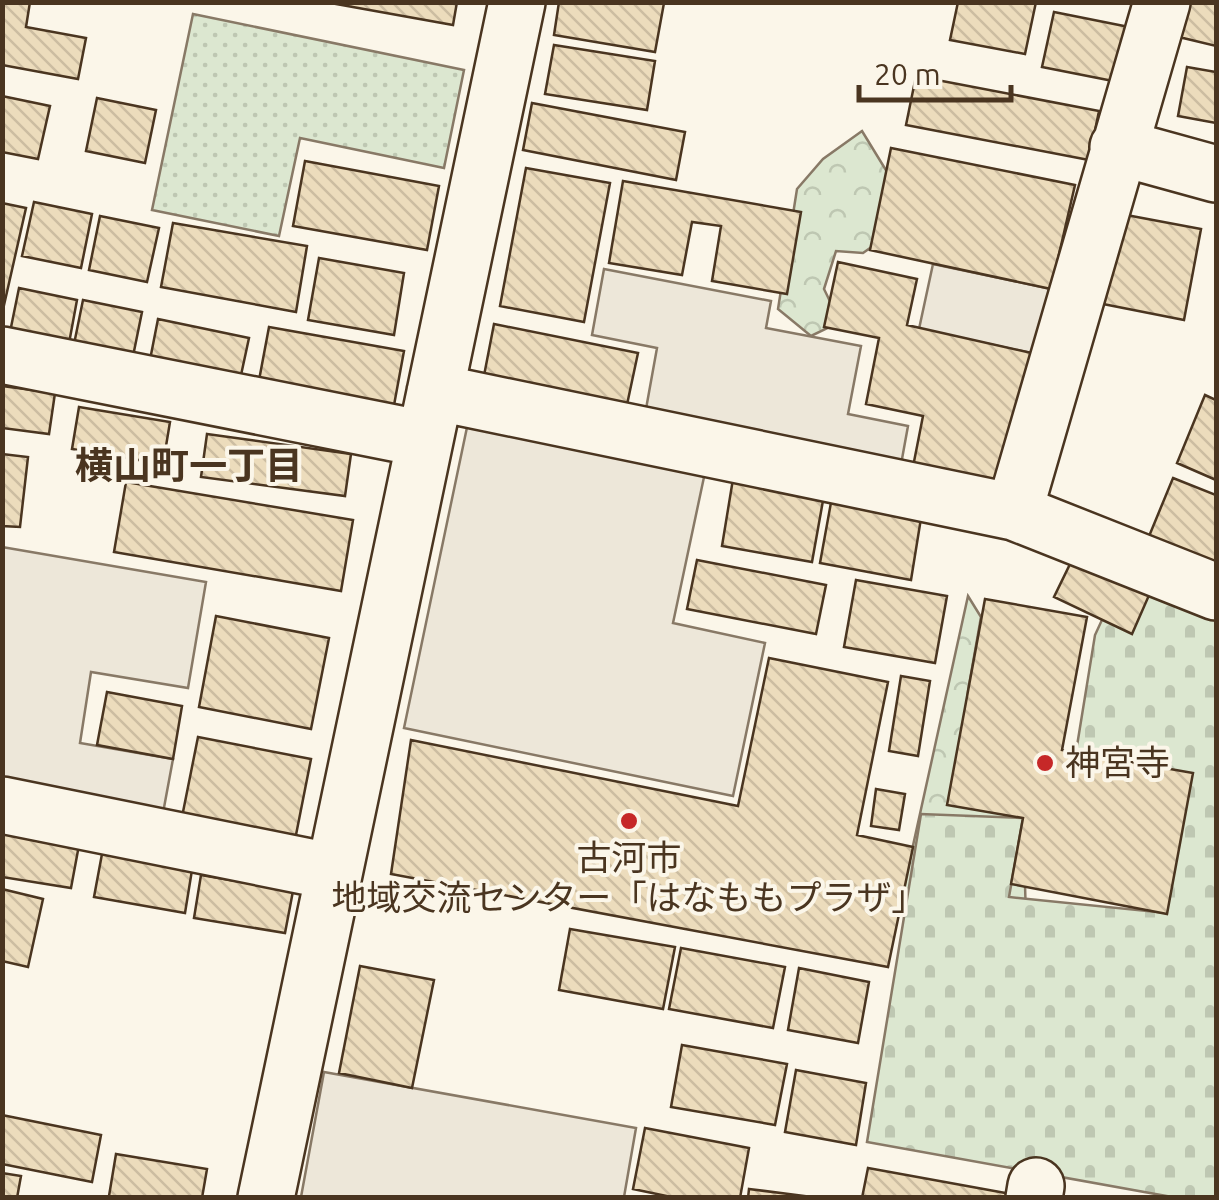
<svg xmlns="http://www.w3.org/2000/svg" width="1219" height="1200" viewBox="0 0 1219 1200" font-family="Ubuntu,'Noto Sans JP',sans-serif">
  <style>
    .grass { fill: url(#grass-dots); stroke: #887966; stroke-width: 2.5 }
    .forest { fill: url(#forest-crowns); stroke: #887966; stroke-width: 2.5 }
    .cemetery { fill: url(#cemetery-stones); stroke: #887966; stroke-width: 2.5 }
    .parking { fill: #ede7d9; stroke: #887966; stroke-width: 2.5 }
    .building { fill: url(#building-back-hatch); stroke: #4a3520; stroke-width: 2.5 }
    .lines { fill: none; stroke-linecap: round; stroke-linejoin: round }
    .minor-casing { stroke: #4a3520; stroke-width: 60 }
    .minor { stroke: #fbf6e9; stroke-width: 55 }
    .poi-dot { fill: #c62828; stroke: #fbf6e9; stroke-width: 4 }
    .labels { text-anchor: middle; stroke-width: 8; stroke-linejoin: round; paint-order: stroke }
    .poi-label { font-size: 35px; fill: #4a3520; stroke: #fbf6e9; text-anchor: start }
    .neighbourhood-label { font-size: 38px; font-weight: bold; fill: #4a3520; stroke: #fbf6e9 }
  </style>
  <defs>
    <pattern id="grass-dots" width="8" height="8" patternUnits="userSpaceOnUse" patternTransform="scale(2.5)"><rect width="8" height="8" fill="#dce7d0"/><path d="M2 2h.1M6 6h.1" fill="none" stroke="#bec7b2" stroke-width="1.8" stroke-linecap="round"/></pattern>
    <pattern id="forest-crowns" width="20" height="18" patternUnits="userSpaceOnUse" patternTransform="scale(2.5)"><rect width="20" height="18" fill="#dce7d0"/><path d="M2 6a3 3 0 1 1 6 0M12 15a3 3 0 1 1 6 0" fill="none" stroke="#bec7b2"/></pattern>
    <pattern id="cemetery-stones" width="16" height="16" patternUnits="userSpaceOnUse" patternTransform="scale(2.5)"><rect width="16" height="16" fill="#dce7d0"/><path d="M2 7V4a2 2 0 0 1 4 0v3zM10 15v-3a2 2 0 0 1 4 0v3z" fill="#bec7b2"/></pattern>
    <pattern id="building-back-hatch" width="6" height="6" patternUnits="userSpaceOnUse" patternTransform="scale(2.5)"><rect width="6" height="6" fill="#ecdcbc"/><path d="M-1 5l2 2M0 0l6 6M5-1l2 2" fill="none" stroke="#ccbda1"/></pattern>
  </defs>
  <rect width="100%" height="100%" fill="#fbf6e9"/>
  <path class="grass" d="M193,14l271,56 -20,98 -144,-30 -21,98 -127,-26z"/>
  <path class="forest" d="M862,131l30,49 -12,61 -17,12 -27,-2 -12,38 16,33 -29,14 -33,-27 19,-120 26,-30z
    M968,596l13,21 -13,74 -6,105 61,22 3,100 -125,-18z"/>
  <path class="cemetery" d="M1125,570l91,35v592h-44l-305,-55 54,-328 102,4 -14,79 157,16 26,-139 -116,-22 19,-117z"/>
  <path class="parking" d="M933,264l118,25 -15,65 -117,-25z
    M604,269l167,32 -5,27 95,18 -13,68 60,12 -8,44 -256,-50 13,-72 -65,-13z
    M470,413l237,50 -34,160 92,20 -32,153 -329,-68z
    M2,547l204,35 -18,106 -97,-16 -11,71 93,16 -10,54 -160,-27z
    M324,1072l312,56 -12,69h-323z"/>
  <path class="building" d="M2,2h28l-4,25 60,11 -8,41 -76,-14z
    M325,2h132l-4,23z
    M559,2l105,1 -9,49 -101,-17z
    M958,2h78l-11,52 -75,-14z
    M1188,2h28v44l-37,-9z
    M1054,12l75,15 -11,55 -76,-15z
    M554,45l101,16 -8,49 -102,-16z
    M1187,67l29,5v51l-38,-7z
    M916,76l183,35 -10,49 -183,-35z
    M2,96l48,10 -12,53 -36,-7z
    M97,98l59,12 -11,53 -59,-12z
    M532,103l153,29 -9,48 -153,-30z
    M891,148l184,37 -24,104 -181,-39z
    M305,161l134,25 -12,64 -134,-24z
    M526,168l84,15 -26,139 -84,-16z
    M623,181l178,31 -14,82 -75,-13 9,-55 -29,-4 -10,53 -73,-12z
    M34,202l58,12 -11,54 -59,-12z
    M2,203l24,5 -24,106z
    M1121,214l80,15 -17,91 -81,-16z
    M100,216l59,12 -12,54 -58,-12z
    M173,223l134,23 -11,66 -135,-25z
    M319,258l85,15 -10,62 -86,-15z
    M838,262l79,17 -10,46 129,29 -33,147 -93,-19 13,-66 -57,-12 13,-66 -55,-11z
    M19,288l58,12 -10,54 -59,-12z
    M83,300l59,12 -11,54 -59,-12z
    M158,319l91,19 -11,51 -90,-19z
    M494,324l144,29 -13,61 -143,-28z
    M269,327l135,24 -12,65 -135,-25z
    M2,386l53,7 -6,41 -47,-6z
    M1205,395l11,5v80l-39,-17z
    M79,407l91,15 -7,42 -91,-15z
    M207,434l144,20 -6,42 -144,-19z
    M2,454l26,3 -8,70 -18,-1z
    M1173,478l43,17v80l-71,-29z
    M733,479l91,16 -12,67 -90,-16z
    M126,482l227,38 -12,71 -227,-39z
    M832,497l90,15 -11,68 -91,-17z
    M1073,558l77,35 -18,41 -78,-37z
    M697,560l129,25 -10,49 -129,-25z
    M856,580l91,16 -12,67 -91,-16z
    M985,599l102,18 -25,133 131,23 -26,141 -156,-30 12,-66 -76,-13z
    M216,616l113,22 -18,91 -112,-22z
    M769,658l119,24 -31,153 56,12 -25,120 -497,-93 20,-134 327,66z
    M901,676l29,5 -12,75 -29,-5z
    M107,692l75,14 -9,53 -76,-14z
    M198,737l113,22 -18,91 -113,-23z
    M876,789l29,5 -6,36 -28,-4z
    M2,832l77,13 -8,43 -69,-11z
    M102,854l90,16 -7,43 -91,-16z
    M201,875l92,16 -8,42 -91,-15z
    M2,889l41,10 -15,68 -26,-6z
    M570,929l105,18 -12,62 -104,-19z
    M681,948l104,19 -12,61 -104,-19z
    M360,966l74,14 -22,108 -73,-15z
    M799,968l70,14 -11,61 -70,-13z
    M682,1045l105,19 -12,61 -104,-18z
    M796,1070l70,13 -10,62 -71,-13z
    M2,1115l99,20 -9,47 -90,-18z
    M645,1128l104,20 -9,50h-64l-43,-9z
    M116,1154l91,15 -5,29 -93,-2z
    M868,1168l143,26 -1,4h-148z
    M2,1173l19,3 -4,22h-15z
    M749,1189l56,7v2h-57z"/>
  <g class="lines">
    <g class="minor-casing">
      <path id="minor" d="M1118,147l98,27
        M2,355l422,84
        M435,392l579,120 202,80
        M1014,512l148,-510
        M2,805l332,67
        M266,1198l251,-1196
        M1034,1198l2,-12"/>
    </g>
    <use href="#minor" class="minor"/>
  </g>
  <g class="poi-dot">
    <circle cx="1045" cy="763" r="10"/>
    <circle cx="629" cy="821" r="10"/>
  </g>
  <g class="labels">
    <g class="poi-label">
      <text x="1065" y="775">神宮寺</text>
      <text x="629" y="870" text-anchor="middle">古河市<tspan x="629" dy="40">地域交流センター「はなももプラザ」</tspan></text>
    </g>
    <g class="neighbourhood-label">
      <text x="189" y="479">横山町一丁目</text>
    </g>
  </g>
  <rect width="1219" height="1200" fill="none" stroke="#4a3520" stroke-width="10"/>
  <path d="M859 85v15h152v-15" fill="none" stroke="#4a3520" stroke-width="5"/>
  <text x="874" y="85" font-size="30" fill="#4a3520" stroke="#fbf6e9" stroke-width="8" paint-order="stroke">20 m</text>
</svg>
